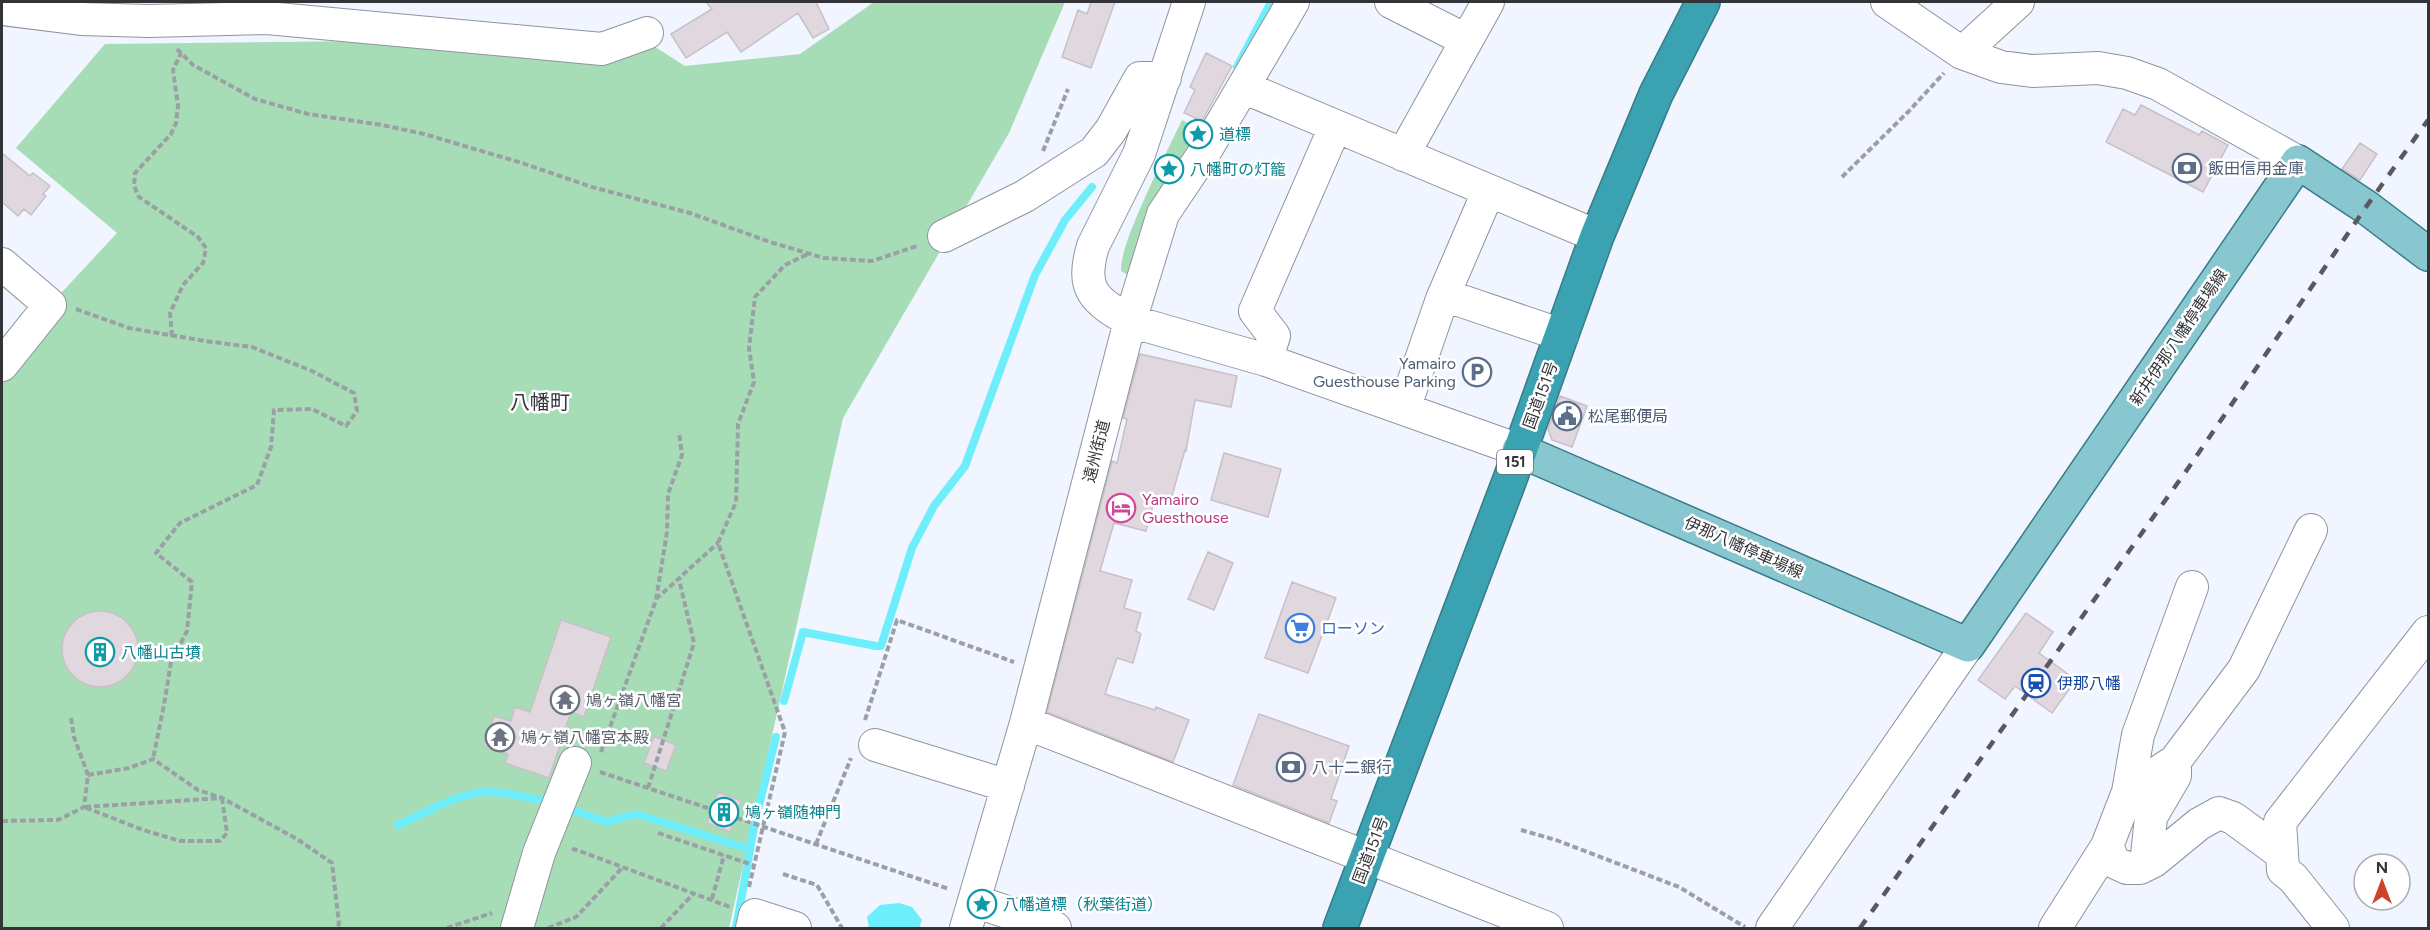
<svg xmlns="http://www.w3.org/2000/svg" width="2430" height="930" viewBox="0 0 2430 930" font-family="Figtree,'Noto Sans JP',sans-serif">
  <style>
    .green { fill: #a6ddb6 }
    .water { fill: #6eeefb }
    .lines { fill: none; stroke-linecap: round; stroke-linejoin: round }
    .stream { stroke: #6eeefb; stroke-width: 8 }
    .building { fill: #e1d8df; stroke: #c9c0c7; stroke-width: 1.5 }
    .minor-casing { stroke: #8f949d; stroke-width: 34 }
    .major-casing { stroke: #387c87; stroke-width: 36 }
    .highway-casing { stroke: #387c87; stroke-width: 36 }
    .path { stroke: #9b9fa6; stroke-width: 4; stroke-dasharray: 6 3; stroke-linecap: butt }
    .minor { stroke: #fff; stroke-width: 32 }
    .major { stroke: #89c7d0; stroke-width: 33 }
    .highway { stroke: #3ba2b1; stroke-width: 33 }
    .rail { stroke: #585a5f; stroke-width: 4.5; stroke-dasharray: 10 10; stroke-linecap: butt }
    .labels { text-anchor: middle; stroke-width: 5; stroke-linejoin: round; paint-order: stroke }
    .shield { fill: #fff; stroke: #707174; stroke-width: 1.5 }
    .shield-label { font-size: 15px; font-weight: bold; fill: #323438 }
    .culture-label { font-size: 16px; fill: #0d838f; stroke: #fff; text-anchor: start }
    .service-label { font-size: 16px; fill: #4e5e75; stroke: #fff; text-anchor: start }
    .street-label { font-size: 16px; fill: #323438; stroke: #fff }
    .hotel-label { font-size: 16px; fill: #b23c85; stroke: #fff; text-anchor: start }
    .shop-label { font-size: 16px; fill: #366cbe; stroke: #fff; text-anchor: start }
    .transit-label { font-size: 16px; fill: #164399; stroke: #fff; text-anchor: start }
    .worship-label { font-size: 16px; fill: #5b616d; stroke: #fff; text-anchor: start }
    .quarter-label { font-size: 20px; fill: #31353c; stroke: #fff }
  </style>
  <rect width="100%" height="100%" fill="#f0f5ff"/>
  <path class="green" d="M874,2h191l-56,131 -166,285 -114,510h-727v-563l48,-60 67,-72 -101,-85 89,-104 261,-3 286,4 33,21 115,-12z
    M1182,120l22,11 -76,144 -7,-4c-2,-27 47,-121 61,-151z"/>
  <path class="water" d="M899,903l13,4 10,13 -3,8h-50l-2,-11 13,-12z"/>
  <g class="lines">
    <path class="stream" d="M1237,67l34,-65
      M784,701l19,-69 73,14h5l31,-98 22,-42 31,-40 70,-191 30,-55 27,-33
      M575,811l32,11 29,-8 113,35
      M398,825c26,-11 61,-33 89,-33 19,0 39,5 57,9
      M736,928l19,-106 21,-85"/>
  </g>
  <path class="building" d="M706,2h110l13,27 -16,9 -15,-25 -57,39 -14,-20 -41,26 -15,-24 41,-25z
    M1091,2h24l-24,66 -29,-11 16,-47 9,4z
    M1206,53l26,13 -30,55 -18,-8 11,-23 -5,-3z
    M2141,105l58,30 3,-4 26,14 -25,47 -97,-50 17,-33 12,6z
    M2360,143l17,11 -17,26 -18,-11z
    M2,153l28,23 3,-3 17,13 -7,8 3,2 -15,19 -7,-6 -6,7 -16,-14z
    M1140,354l97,22 -6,31 -36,-7 -9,51 -1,-1 -14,49 -15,-4 -10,36 -32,-8 -14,48 32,9 -8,28 17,5 -5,18 5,3 -8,29 -16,-5 -12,36 50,16 1,-3 33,13 -16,42 -126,-50 65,-251 5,2 10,-44 -4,-1z
    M1560,396l27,10 -15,41 -20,-7 -4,-11z
    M1224,453l57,16 -13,48 -57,-17z
    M1208,552l25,11 -19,47 -26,-11z
    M1292,582l44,16 -28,75 -43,-15z
    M62 649a38 38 0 1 1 76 0a38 38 0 1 1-76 0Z
    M2026,613l27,19 -14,21 37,27 -24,33 -37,-27 -10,13 -27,-19z
    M561,620l50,17 -27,80 -13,-5 -22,66 -44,-15 3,-9 -24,-8 10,-30 17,5 4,-14 15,5z
    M1259,714l90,32 -18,53 6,2 -8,22 -96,-38z
    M654,736l22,9 -10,26 -22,-8z
    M718,792l23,9 -11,31 -23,-9z"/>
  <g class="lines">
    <g class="minor-casing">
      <path id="minor" d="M1189,2l-50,152 -46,92c-13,44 1,54 37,75l136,39 253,90
        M1391,2l75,38
        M1887,2l75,51 39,14 31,4 66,-3 29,5 31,11 140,78
        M2,9l79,10 68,2 118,-3 335,31 45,-16
        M1962,53l56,-51
        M1243,87l354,149
        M1403,155l85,-153
        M944,236l81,-40 69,-44 17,-22 29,-52h25
        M2,264l48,41 -48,60
        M1444,295l118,40
        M1266,360l8,-24 -19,-25 80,-184
        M1404,409l38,-110 46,-107
        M2192,587l-54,148 -10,57 -21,54 7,16 13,6h13l14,-7 45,-37 20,-11 14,5 49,36
        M1026,723l521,205
        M875,745l133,41
        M2128,792l47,-31 69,-92 67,-139
        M2146,865l5,-48 24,-41v-15
        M974,901l81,27
        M517,928l22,-75 36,-90
        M752,928l3,-13 40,13
        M966,928l60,-205 104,-402 33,-107 43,-64 87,-148
        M1772,928l196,-283
        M2055,928l52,-82
        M2333,928l-40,-50 -10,-8 -3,-48 148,-190"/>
    </g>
    <g class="major-casing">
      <path id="major" d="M1519,450l449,195 330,-483 68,45 62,47"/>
    </g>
    <g class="highway-casing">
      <path id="highway" d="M1340,928l170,-449 87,-243 59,-142 47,-92"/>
    </g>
    <path class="path" d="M177,49l16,16 62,34 53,15 74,11 42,9 98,29 70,24 98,26 80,29 54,16 48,3 45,-15
      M1043,151l25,-62
      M1842,177l67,-66 35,-38
      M76,309l53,19 76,13 47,6 60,24 42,22 3,18 -11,15 -34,-17 -38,1 -3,37 -14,38 -77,38 -24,30 36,29 -5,49 -16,31 -7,43 -11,54
      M172,336l-2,-23 13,-28 20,-22 3,-15 -8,-11 -59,-40 -5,-11 1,-13 36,-39 5,-11 2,-17 -5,-36 8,-17
      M656,599l62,-56
      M865,720l32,-100 117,42
      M601,752l55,-152 11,-68 1,-38 14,-39 -3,-23
      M600,772l349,117
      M88,775l41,-7 24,-9 45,31 24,8 75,41 35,24 7,61 -2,4
      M648,788l46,-145 -15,-64
      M222,798l5,35 -7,8h-40l-37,-11 -59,-23z
      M2,821l56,-1 26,-13 4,-32 -14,-38 -3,-19
      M1521,830l35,10 123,47 66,40
      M658,833l95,32
      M816,844l35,-86
      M573,851l1,-2 156,58
      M783,874l34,11 25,43
      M749,887l36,-155 -67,-189 18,-41 2,-78 16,-42 -5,-34 6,-51 30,-32 23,-11
      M712,899l12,-44
      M447,928l45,-15
      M548,928l28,-11 47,-50
      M661,928l34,-36"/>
    <use href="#minor" class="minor"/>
    <use href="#major" class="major"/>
    <use href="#highway" class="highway"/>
    <path class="rail" d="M1860,928l329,-461 177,-260 62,-87"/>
  </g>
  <defs>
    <g id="sight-ring" transform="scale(1.5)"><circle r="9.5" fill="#fff" stroke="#0f9aa8" stroke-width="1.5"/><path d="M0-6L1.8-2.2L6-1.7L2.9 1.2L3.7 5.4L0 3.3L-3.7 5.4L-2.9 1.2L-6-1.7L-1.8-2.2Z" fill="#0f9aa8"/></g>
    <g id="bank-ring" transform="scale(1.5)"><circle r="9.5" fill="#fff" stroke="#5c6f8a" stroke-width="1.5"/><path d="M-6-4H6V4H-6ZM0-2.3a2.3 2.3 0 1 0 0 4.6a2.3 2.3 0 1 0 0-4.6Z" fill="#5c6f8a"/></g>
    <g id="parking-ring" transform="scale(1.5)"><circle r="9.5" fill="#fff" stroke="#5c6f8a" stroke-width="1.5"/><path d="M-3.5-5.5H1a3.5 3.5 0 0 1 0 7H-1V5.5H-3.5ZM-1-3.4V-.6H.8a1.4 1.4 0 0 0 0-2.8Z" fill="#5c6f8a"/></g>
    <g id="civic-ring" transform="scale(1.5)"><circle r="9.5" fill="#fff" stroke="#5c6f8a" stroke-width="1.5"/><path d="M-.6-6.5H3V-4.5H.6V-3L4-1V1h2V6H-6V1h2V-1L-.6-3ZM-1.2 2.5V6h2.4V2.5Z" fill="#5c6f8a"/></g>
    <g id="hotel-ring" transform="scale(1.5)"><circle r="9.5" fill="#fff" stroke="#d1479c" stroke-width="1.5"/><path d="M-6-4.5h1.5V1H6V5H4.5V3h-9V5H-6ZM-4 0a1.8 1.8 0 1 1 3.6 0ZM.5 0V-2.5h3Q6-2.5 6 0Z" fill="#d1479c"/></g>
    <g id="supermarket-ring" transform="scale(1.5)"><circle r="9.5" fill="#fff" stroke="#3f7fe0" stroke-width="1.5"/><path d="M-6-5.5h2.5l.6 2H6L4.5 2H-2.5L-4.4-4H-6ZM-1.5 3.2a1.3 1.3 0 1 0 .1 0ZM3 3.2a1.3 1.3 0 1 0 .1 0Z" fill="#3f7fe0"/></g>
    <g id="building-ring" transform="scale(1.5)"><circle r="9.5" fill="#fff" stroke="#0f9aa8" stroke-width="1.5"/><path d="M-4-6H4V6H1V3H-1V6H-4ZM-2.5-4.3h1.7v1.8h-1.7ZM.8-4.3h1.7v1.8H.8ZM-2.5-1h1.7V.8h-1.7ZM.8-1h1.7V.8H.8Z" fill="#0f9aa8"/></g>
    <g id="station-ring" transform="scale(1.5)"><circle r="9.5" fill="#fff" stroke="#1a4fb4" stroke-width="1.5"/><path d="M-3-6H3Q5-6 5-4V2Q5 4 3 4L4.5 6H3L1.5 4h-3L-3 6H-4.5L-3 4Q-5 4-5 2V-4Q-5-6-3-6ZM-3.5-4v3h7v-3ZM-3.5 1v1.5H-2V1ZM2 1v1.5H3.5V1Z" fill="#1a4fb4"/></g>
    <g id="temple-ring" transform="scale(1.5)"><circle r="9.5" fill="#fff" stroke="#6b7280" stroke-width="1.5"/><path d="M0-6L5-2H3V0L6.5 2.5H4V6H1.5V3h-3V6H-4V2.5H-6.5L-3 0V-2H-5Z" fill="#6b7280"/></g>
  </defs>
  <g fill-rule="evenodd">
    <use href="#sight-ring" x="1198" y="134"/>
    <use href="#bank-ring" x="2187" y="168"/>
    <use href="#sight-ring" x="1169" y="169"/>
    <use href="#parking-ring" x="1477" y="372"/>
    <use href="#civic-ring" x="1567" y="416"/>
    <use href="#hotel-ring" x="1121" y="508"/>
    <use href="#supermarket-ring" x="1300" y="628"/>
    <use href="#building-ring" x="100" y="652"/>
    <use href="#station-ring" x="2036" y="683"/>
    <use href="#temple-ring" x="565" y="700"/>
    <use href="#temple-ring" x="500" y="737"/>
    <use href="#bank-ring" x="1291" y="767"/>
    <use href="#building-ring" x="724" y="812"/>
    <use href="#sight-ring" x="982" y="904"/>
  </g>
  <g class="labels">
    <rect class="shield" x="1497" y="450" width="36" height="24" rx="4.5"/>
    <g class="shield-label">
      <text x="1515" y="467">151</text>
    </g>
    <g class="culture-label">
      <text x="1219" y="140">道標</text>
      <text x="1190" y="175">八幡町の灯籠</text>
      <text x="121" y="658">八幡山古墳</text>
      <text x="745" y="818">鳩ヶ嶺随神門</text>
      <text x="1003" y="910">八幡道標（秋葉街道）</text>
    </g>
    <g class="service-label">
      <text x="2208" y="174">飯田信用金庫</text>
      <text x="1456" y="369" text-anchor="end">Yamairo<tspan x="1456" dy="18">Guesthouse Parking</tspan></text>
      <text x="1588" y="422">松尾郵便局</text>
      <text x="1312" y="773">八十二銀行</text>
    </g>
    <g class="street-label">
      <text transform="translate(2178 337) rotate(-56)" y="6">新井伊那八幡停車場線</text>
      <text transform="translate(1540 395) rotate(-70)" y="6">国道151号</text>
      <text transform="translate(1096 451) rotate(-76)" y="6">遠州街道</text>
      <text transform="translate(1744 547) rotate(24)" y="6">伊那八幡停車場線</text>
      <text transform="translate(1370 850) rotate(-69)" y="6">国道151号</text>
    </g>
    <g class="hotel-label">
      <text x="1142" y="505">Yamairo<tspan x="1142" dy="18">Guesthouse</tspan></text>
    </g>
    <g class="shop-label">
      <text x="1321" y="634">ローソン</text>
    </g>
    <g class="transit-label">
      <text x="2057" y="689">伊那八幡</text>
    </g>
    <g class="worship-label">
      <text x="586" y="706">鳩ヶ嶺八幡宮</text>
      <text x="521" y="743">鳩ヶ嶺八幡宮本殿</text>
    </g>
    <g class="quarter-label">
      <text x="540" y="409">八幡町</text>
    </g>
  </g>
  <rect width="2430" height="930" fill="none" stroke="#323438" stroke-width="6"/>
  <g transform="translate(2382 882)"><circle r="28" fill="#ffffff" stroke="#adaeaf" stroke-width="1.5"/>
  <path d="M0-4.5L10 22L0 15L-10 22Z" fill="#ce432a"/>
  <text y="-9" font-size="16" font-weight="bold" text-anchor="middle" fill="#323438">N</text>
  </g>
</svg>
